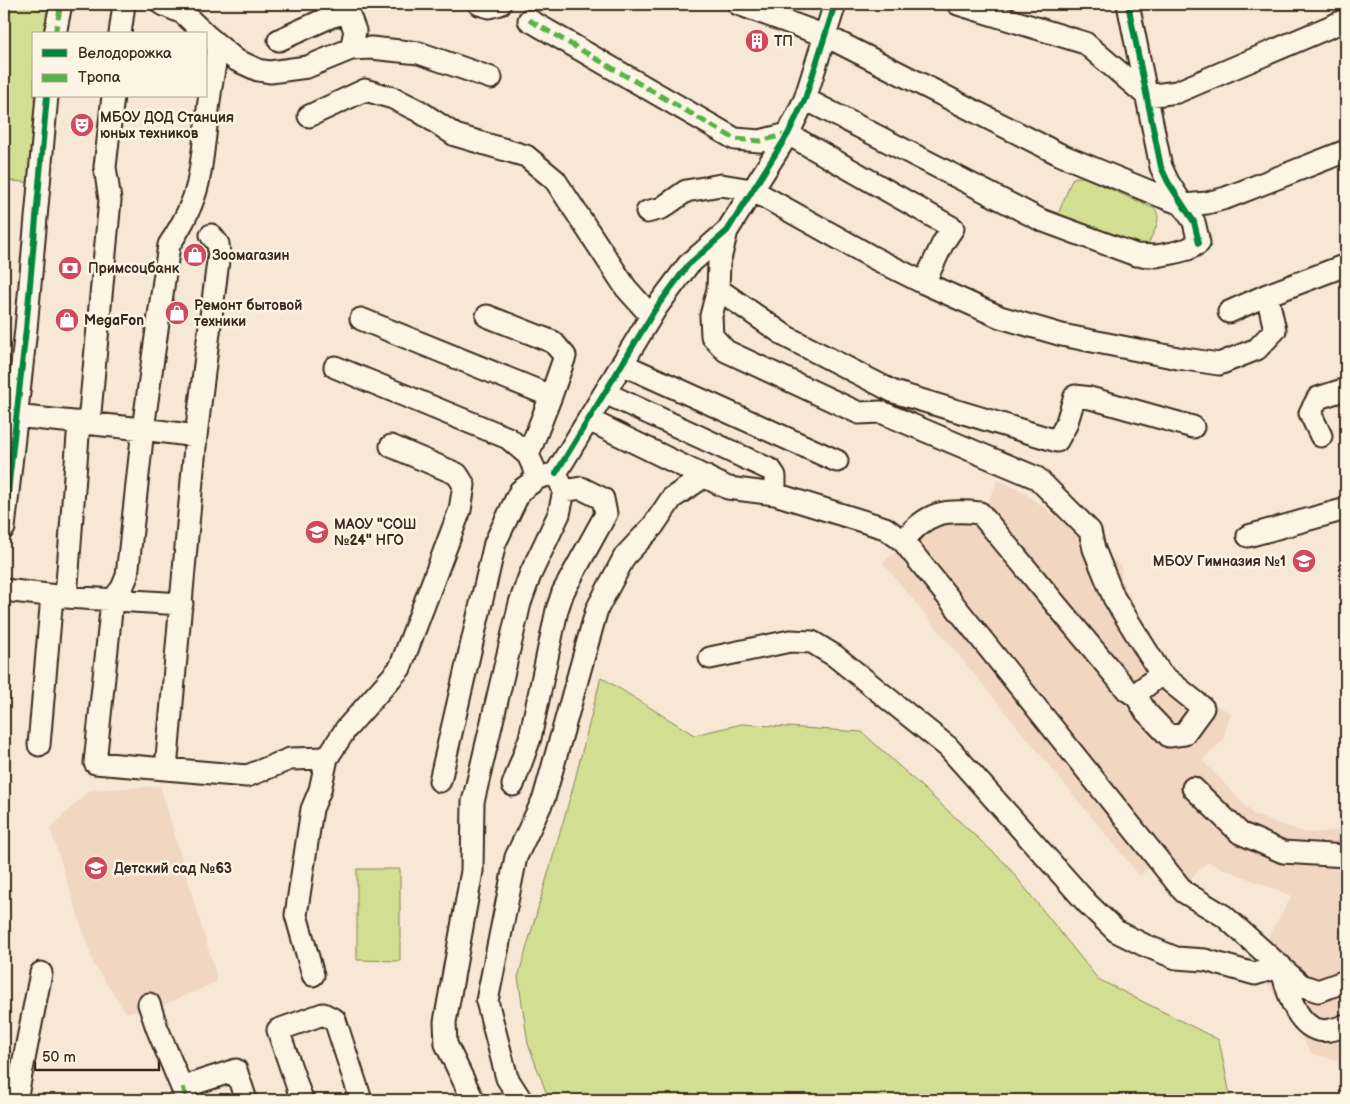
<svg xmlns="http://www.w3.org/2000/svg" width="1350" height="1104" viewBox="0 0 1350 1104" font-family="'Balsamiq Sans',sans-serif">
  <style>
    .built { fill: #f1d6c2 }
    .green { fill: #d2de91; stroke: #868458 }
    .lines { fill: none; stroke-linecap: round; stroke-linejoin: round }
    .minor-casing { stroke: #3b2a1e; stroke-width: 25 }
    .minor { stroke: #fcf5e5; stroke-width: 21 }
    .quiet { stroke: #57b245; stroke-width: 5; stroke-dasharray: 10 5; stroke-linecap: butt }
    .cycleway-casing { stroke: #fcf5e5; stroke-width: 9 }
    .cycleway { stroke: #00873e; stroke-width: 6 }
    .labels { text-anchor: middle; stroke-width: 5; stroke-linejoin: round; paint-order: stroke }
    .poi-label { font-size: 14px; font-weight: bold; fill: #3b2a1e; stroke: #fcf5e5; text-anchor: start }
  </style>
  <rect width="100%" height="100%" fill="#f7e7d5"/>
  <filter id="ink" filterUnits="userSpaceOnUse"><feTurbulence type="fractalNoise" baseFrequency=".02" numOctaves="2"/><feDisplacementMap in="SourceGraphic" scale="10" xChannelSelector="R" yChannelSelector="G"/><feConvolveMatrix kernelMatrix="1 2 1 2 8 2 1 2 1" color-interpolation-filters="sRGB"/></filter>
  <g filter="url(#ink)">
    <path class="built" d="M998,480l24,11 99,75v14l55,105 55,28 -8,27 -21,20 52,55 52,18 40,-3v232l-34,-8 -43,-68v-51l23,-39 -85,-34 -30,32 -24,-29 -13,11 -257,-313 60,-55 45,-6z
      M160,786l56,189v7l-48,21 -27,8 -15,1 -32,-47 -44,-137 40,-38z"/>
    <path class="green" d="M4,4h49l-8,21 -1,9h-10v62h4l-6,87 -28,-3z
      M1076,177h7l72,32c9,11 -5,29 -10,41l-86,-33v-5l13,-33z
      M601,677l93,58 48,-11 120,8 143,131 93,116 121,61 12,60h-682l-21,-56 -10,-67 54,-186z
      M357,869h43v92l-43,-1z"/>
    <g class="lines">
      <g class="minor-casing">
        <path id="minor" d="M162,4l21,9 22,21
          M479,4l10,3 11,-3
          M738,4l88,32 235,119 102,42 21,8 23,-2 19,-5 120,-47
          M958,4l127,39 62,53 30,-4 169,-72
          M529,20l206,119 25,2 28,-7 165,94 -10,15 -19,40
          M55,34l6,-30
          M120,34l4,-30
          M206,35l30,25 22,10 12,2 37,-5 44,-18 20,-1 48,5 72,25
          M279,40l51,-23 18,-5 7,19 -4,18
          M219,46c-12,45 -12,91 -21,137 -5,22 -17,44 -29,62l-26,184 -16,147 -5,12 -10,13 -17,162 152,13 43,-17 37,-1
          M805,99l236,121 95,35 20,1 17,-3 15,-4 11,-6 -5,-21 -26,-40 -7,-15 -33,-163
          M309,116l56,-26 28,8 26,13 36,24 71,21 29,24 71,108 25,28
          M647,212l15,-4 24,-17 35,-6 31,5 122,68 50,25 76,34 62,18 116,23 41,6 38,-15 18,-19 -8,-35
          M727,231l-8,32 -1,26 -7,27 1,20 14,15 133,62 22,-1 156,66 53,53 4,18 20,49 47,76
          M718,289l69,48 107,55 163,49 9,-16 9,-29 15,2 103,29
          M1229,312l38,-17 79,-30
          M487,316l66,26 12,14 -14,40
          M361,319l190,77 -23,59
          M622,364l215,97
          M335,367l173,71 20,17 6,13
          M605,393l166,77 4,6v18
          M4,415l139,14 53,7
          M589,420l139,68 47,6 110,34 18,13
          M89,423l21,-223 -5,-33 8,-71
          M1321,436l-11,-23 8,-15 28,-9
          M556,473l100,-165 32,-43 39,-34 61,-97 17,-35 30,-95
          M4,528l22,-199 21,-233
          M1248,536l98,-27
          M4,590l62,7 116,7
          M66,597l13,-175
          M710,658l80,-17 22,1 23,14 113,91 139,156 29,28 28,14 32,13 29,2 50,14 26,-8c5,21 14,59 38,64 8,2 20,-2 27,-5
          M1137,697l4,-7 20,-16 42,34 -19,26 -15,2 -23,-24 -9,-15 -10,-7 -147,-177c-36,-4 -53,-1 -77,28l281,351 40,24 77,69 17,6 28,-10
          M39,745l13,-149
          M166,769l30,-333 23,-183 -1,-9 -7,-9
          M440,781l55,-238 25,-52 18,-13 18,-5 8,18 -5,23 -29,61 -10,28 -47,199 -1,69 -27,151 1,22 27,56
          M513,785l17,-47 27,-128 6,-18 43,-78 -3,-15 -22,-11 -17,3
          M1193,788l47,45 43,19 63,4
          M313,975l-17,-60 16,-106 8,-19 7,-32 19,-29 54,-61 60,-158 4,-25 -7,-11 -66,-28
          M149,1004l8,24 30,72
          M183,1087l53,-17 10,30
          M16,1100l25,-127
          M302,1100l-24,-70 45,-16 12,6 26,80
          M521,1100l-14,-22 -20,-77 29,-144 28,-59 53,-189 28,-53 28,-30 19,-28 33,-22"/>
      </g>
      <use href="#minor" class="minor"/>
      <path class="quiet" d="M529,20l206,119 25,2 28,-7
        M55,34l6,-30
        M183,1087l4,13"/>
      <g class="cycleway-casing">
        <path id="cycleway" d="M1128,4l33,163 7,15 26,40 5,21
          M556,473l100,-165 32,-43 39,-34 61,-97 17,-35 30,-95
          M4,528l22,-199 21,-233"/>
      </g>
      <use href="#cycleway" class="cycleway"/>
    </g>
  </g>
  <defs>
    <g id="building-disc" transform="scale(1.25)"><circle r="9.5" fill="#d1495b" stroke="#fcf5e5"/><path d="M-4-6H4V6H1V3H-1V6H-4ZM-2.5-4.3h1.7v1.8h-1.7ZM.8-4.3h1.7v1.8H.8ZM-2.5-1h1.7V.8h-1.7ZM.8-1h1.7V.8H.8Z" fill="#fff"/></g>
    <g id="theatre-disc" transform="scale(1.25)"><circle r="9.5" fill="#d1495b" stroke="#fcf5e5"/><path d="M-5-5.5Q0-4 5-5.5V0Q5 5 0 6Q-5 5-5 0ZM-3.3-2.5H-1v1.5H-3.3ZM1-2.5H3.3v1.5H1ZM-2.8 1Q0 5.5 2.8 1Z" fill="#fff"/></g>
    <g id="shop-disc" transform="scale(1.25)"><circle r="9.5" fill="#d1495b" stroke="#fcf5e5"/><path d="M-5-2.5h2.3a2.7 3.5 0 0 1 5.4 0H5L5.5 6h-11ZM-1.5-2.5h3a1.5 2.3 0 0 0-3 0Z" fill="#fff"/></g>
    <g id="bank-disc" transform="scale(1.25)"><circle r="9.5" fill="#d1495b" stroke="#fcf5e5"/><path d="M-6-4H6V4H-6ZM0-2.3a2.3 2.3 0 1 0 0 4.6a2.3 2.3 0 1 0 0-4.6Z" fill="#fff"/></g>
    <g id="school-disc" transform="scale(1.25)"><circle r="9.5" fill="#d1495b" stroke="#fcf5e5"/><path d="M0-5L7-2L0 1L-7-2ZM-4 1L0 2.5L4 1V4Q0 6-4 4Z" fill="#fff"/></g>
  </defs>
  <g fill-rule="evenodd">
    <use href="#building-disc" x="757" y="41"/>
    <use href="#theatre-disc" x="82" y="125"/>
    <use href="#shop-disc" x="195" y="255"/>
    <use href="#bank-disc" x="70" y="268"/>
    <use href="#shop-disc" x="177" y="313"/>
    <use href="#shop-disc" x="67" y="320"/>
    <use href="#school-disc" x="317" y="532"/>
    <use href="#school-disc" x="1304" y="561"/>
    <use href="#school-disc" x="96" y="868"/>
  </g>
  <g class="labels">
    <g class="poi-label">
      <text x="774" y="46">ТП</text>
      <text x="100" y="122">МБОУ ДОД Станция<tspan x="100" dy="16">юных техников</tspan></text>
      <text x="212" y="260">Зоомагазин</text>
      <text x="88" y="273">Примсоцбанк</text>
      <text x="194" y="310">Ремонт бытовой<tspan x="194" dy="16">техники</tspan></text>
      <text x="84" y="325">MegaFon</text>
      <text x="334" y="529">МАОУ "СОШ<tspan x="334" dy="16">№24" НГО</tspan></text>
      <text x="1286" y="566" text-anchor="end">МБОУ Гимназия №1</text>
      <text x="114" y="873">Детский сад №63</text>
    </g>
  </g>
  <rect width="1350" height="1104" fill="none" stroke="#fcf5e5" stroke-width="20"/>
  <rect x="10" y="10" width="1330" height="1084" fill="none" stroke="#3b2a1e" stroke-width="2" filter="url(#ink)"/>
  <rect x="32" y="32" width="175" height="65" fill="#fcf5e5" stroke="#afa495"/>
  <rect x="42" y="49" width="25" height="8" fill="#00873e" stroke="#afa495"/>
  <text x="78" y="58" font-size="15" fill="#3b2a1e">Велодорожка</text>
  <rect x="42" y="74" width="25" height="8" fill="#57b245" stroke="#afa495"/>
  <text x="78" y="82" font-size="15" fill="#3b2a1e">Тропа</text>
  <path d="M35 1062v8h124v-8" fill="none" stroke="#3b2a1e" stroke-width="2.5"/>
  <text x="42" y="1062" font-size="15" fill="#3b2a1e" stroke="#fcf5e5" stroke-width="4" paint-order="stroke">50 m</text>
</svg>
